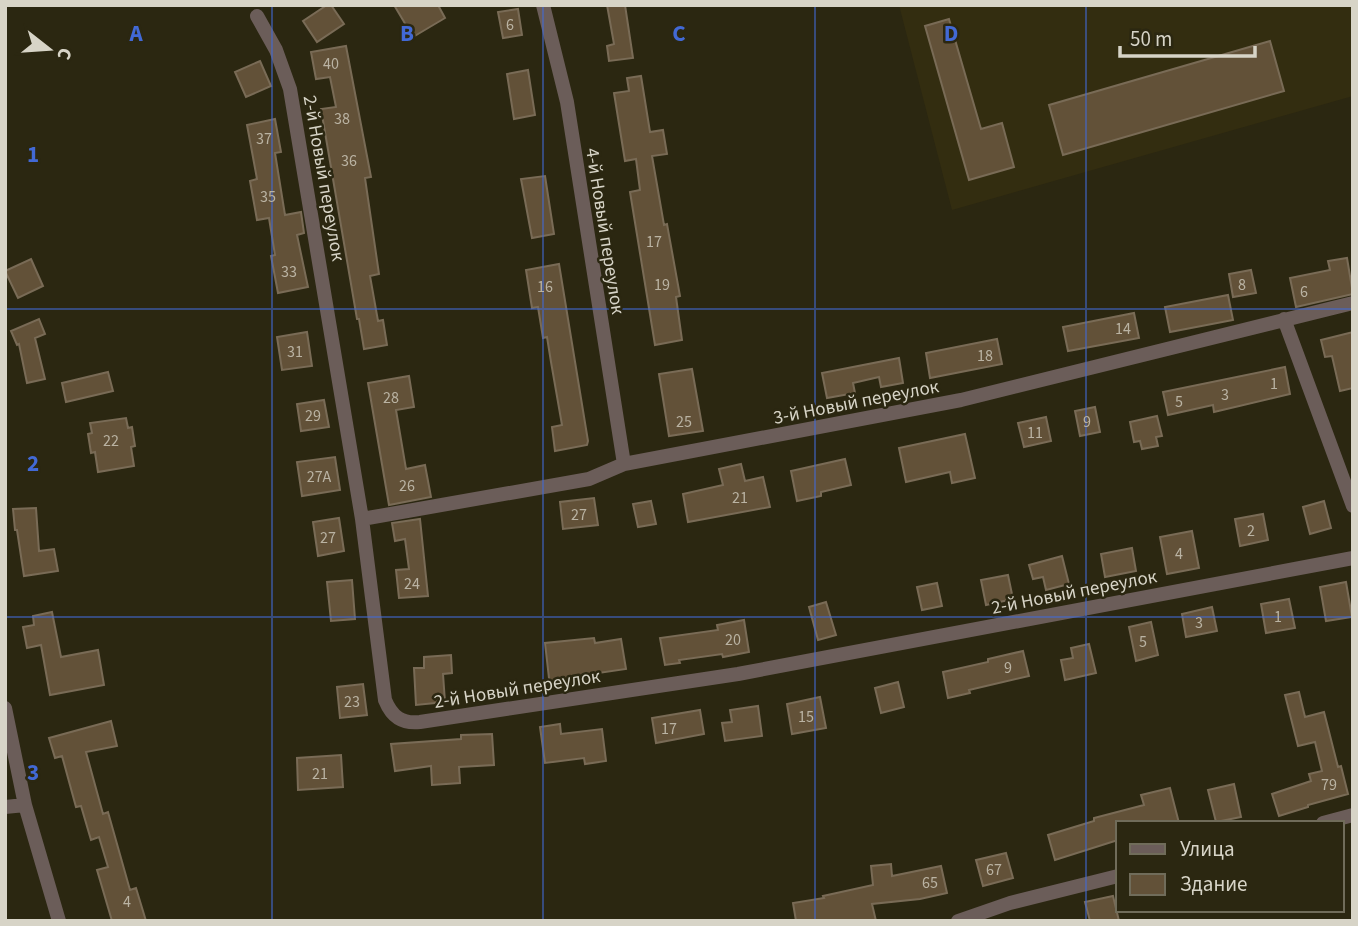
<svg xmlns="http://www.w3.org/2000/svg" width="1358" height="926" viewBox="0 0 1358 926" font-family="'Source Sans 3',sans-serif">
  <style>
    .built { fill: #332d10 }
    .building { fill: #625138; stroke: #796b56; stroke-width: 2 }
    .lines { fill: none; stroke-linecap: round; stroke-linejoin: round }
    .minor { stroke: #6b5d59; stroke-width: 14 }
    .grid { fill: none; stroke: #4269d5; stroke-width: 2; stroke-opacity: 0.55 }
    .labels { text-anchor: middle; stroke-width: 5; stroke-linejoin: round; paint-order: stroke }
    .number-label { font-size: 16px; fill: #bab3a3 }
    .street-label { font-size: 19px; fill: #d7d4c7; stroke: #2b2711 }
    .grid-label { font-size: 23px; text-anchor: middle; font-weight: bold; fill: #4269d5; stroke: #2b2711; stroke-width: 5; stroke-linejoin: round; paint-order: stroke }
  </style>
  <rect width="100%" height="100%" fill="#2b2711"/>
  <path class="built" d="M899,5h454v91l-401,114z"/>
  <path class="building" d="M327,5h4l13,19 -27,18 -14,-21z
    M394,5h44l7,13 -32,19z
    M607,5h18l8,53 -24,3 -2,-15 7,-2z
    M518,9l4,26 -19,3 -5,-26z
    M949,19l32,110 21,-6 12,44 -45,13 -44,-154z
    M1270,41l14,50 -221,64 -14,-50z
    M346,46l25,131 -6,1 14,96 -9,2 8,45 5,-1 4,25 -23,4 -5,-30h-2l-36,-210 15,-2 -6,-30 -14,2 -5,-27z
    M260,61l11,25 -25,11 -11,-25z
    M528,70l7,45 -21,4 -7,-45z
    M641,76l9,56 13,-2 4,24 -15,2 12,69 3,-1 13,72 -4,1 6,43 -27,5 -25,-153 10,-2 -4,-31 -11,2 -11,-68 15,-2 -2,-13z
    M275,119l6,33 -6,1 10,62 16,-3 3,21 -7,2 11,52 -30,6 -7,-37 4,-1 -6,-37 -12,2 -7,-39 7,-2 -10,-54z
    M545,176l9,58 -22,4 -11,-59z
    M1347,258l6,36 -57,13 -6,-29 40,-8 -2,-9z
    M31,259l12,27 -25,12 -13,-27z
    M559,264l29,177 -1,4 -32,6 -3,-24 10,-2 -11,-63 -4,-25 -4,1 -5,-31 -6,1 -6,-38z
    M1251,270l5,23 -23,4 -4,-23z
    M1228,295l5,25 -63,12 -5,-25z
    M1134,313l5,25 -71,13 -5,-24z
    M39,319l6,15 -10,4 10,41 -18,4 -8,-39 -2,1 -6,-14z
    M307,332l5,34 -30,4 -5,-33z
    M1353,332v56l-13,3 -8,-35 -7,1 -4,-17z
    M997,339l5,25 -72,14 -4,-25z
    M899,358l4,25 -22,4 -2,-10 -26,6 2,10 -28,5 -5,-25z
    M1285,367l5,27 -76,18 -1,-7 -45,10 -5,-23z
    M692,369l11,62 -34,5 -10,-62z
    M108,372l5,19 -47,11 -4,-19z
    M409,376l5,31 -18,3 10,59 19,-4 6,32 -42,8 -21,-122z
    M324,400l5,27 -28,4 -4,-27z
    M1095,407l5,25 -20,4 -5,-25z
    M1157,416l5,20 -6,1 2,9 -16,3 -2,-8 -6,1 -4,-20z
    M1046,417l5,24 -27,6 -6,-24z
    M126,418l2,10 4,-1 3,19 -4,1 3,19 -36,6 -3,-20 -4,1 -3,-19 4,-1 -2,-10z
    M965,434l10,44 -23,5 -2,-11 -44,10 -7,-34z
    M335,457l5,33 -38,6 -5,-34z
    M845,459l6,26 -30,7v4l-24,5 -6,-30z
    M741,464l4,17 18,-4 7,30 -82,15 -5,-28 40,-9 -4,-16z
    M594,498l4,27 -35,4 -3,-27z
    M651,501l5,23 -18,3 -5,-23z
    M1324,501l7,27 -21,6 -7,-27z
    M36,508l3,43 15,-2 4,22 -34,5 -7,-46h-2l-2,-21z
    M1263,514l5,26 -28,6 -5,-27z
    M339,518l5,33 -26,5 -5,-34z
    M420,519l8,77 -29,2 -3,-28 13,-1 -4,-30 -10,2 -3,-18z
    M1192,531l7,37 -32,6 -7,-37z
    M1132,548l4,23 -31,6 -4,-23z
    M1062,556l7,28 -23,6 -3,-13 -10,2 -4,-14z
    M1008,575l5,24 -27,6 -5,-25z
    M352,580l3,39 -24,2 -4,-39z
    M1346,582l6,35 -26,4 -6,-34z
    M937,583l5,23 -20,4 -5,-23z
    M1289,599l6,29 -29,5 -5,-29z
    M826,602l10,33 -18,5 -9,-33z
    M1212,607l5,24 -31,6 -4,-23z
    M52,612l9,45 37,-7 6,35 -54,10 -9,-50 -14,3 -4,-21 11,-2 -1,-9z
    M744,620l5,32 -26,5 -1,-3 -43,6 1,3 -15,2 -5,-27 58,-8 -1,-5z
    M1151,622l7,33 -22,6 -7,-34z
    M594,638l1,5 26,-4 5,30 -28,4 1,9 -49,5 -5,-44z
    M1089,644l7,29 -31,7 -4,-20 12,-2 -2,-10z
    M1023,651l6,25 -60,14 1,3 -22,5 -5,-26 45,-10v-3z
    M451,655l1,18 -9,1 2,28 -29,3 -2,-37h10v-11z
    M898,682l6,25 -23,6 -6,-25z
    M363,684l4,31 -27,3 -3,-31z
    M1299,692l6,25 19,-5 14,55 3,-1 7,28 -40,11v2l-29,9 -7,-22 39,-13 -2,-7 13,-3 -7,-29 -17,4 -13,-51z
    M820,697l6,31 -34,6 -5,-30z
    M758,706l4,30 -37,5 -3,-18 10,-1 -2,-12z
    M700,710l4,24 -48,9 -4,-25z
    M111,721l6,25 -31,6 17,62 5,-2 22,78 6,-2 10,33h-34l-15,-51 11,-3 -9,-30 -8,3 -10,-34 -5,1 -14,-51 -7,2 -6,-20z
    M560,724l1,10 41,-5 4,32 -21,3 -1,-6 -39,5 -5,-36z
    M492,734l2,31 -35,2 1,16 -28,2 -1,-19 -36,5 -4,-27 70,-5v-4z
    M341,755l2,32 -45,3 -1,-32z
    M1234,784l7,33 -25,5 -8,-32z
    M1170,788l9,35h-61v17l-63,20 -7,-25 46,-14v-3l50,-13 -3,-10z
    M1006,853l7,25 -30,8 -7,-26z
    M891,864l1,12 49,-10 6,27 -27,6 -48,5 4,17h-80l-3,-18 31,-5 -1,-2 50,-11 -2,-19z
    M1113,896l6,25h-29l-5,-19z"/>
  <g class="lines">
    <path class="minor" d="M543,5l24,97 57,362
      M257,16l19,34 14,39 72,430 23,181c7,17 17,24 35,22l318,-48 615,-116
      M1284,319l69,187
      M362,519l227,-40 35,-15 337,-64 392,-97
      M5,708l20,97 34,116
      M5,807l20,-2
      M1323,823l30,-8
      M958,921l52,-18 108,-27"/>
  </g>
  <path class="grid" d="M272,5v916M543,5v916M815,5v916M1086,5v916M5,309h1348M5,617h1348"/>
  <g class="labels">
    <g class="number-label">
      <text x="510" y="30">6</text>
      <text x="331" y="69">40</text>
      <text x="342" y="124">38</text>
      <text x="264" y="144">37</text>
      <text x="349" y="166">36</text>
      <text x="268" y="202">35</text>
      <text x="654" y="247">17</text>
      <text x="289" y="277">33</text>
      <text x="662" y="290">19</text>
      <text x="1242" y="290">8</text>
      <text x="545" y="292">16</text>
      <text x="1304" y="297">6</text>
      <text x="1123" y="334">14</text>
      <text x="295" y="357">31</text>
      <text x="985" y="361">18</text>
      <text x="1274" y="389">1</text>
      <text x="1225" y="400">3</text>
      <text x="391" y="403">28</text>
      <text x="1179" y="407">5</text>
      <text x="313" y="421">29</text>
      <text x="684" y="427">25</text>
      <text x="1087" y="427">9</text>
      <text x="1035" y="438">11</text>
      <text x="111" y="446">22</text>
      <text x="319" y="482">27А</text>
      <text x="407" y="491">26</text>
      <text x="740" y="503">21</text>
      <text x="579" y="520">27</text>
      <text x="1251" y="536">2</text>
      <text x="328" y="543">27</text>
      <text x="1179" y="559">4</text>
      <text x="412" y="589">24</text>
      <text x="1278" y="622">1</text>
      <text x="1199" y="628">3</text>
      <text x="733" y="645">20</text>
      <text x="1143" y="647">5</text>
      <text x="1008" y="673">9</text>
      <text x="352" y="707">23</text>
      <text x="806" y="722">15</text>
      <text x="669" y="734">17</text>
      <text x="320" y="779">21</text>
      <text x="1329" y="790">79</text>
      <text x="994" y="875">67</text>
      <text x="930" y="888">65</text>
      <text x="127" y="907">4</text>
    </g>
    <g class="street-label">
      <text transform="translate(325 178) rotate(80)" y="7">2-й Новый переулок</text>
      <text transform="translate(606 231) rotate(81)" y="7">4-й Новый переулок</text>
      <text transform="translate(856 401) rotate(-11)" y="7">3-й Новый переулок</text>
      <text transform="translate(1074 591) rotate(-11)" y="7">2-й Новый переулок</text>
      <text transform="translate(517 688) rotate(-9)" y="7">2-й Новый переулок</text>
    </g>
  </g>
  <g class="grid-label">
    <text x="136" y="41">A</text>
    <text x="407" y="41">B</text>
    <text x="679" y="41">C</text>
    <text x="951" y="41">D</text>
    <text x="33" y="162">1</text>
    <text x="33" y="471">2</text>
    <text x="33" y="780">3</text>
  </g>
  <rect width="1358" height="926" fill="none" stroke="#d7d4c7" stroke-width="14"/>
  <rect x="1116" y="821" width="228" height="91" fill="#2b2711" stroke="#706c5a" stroke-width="2"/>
  <rect x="1130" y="844" width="35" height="10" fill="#6b5d59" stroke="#706c5a" stroke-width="2"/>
  <text x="1180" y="856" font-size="21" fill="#d7d4c7">Улица</text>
  <rect x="1130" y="874" width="35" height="21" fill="#625138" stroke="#706c5a" stroke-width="2"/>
  <text x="1180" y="891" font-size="21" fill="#d7d4c7">Здание</text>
  <g transform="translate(49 49) rotate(107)" stroke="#2b2711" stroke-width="5" paint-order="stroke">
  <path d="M0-5L12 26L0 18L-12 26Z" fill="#d7d4c7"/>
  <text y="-10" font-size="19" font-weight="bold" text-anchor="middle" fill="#d7d4c7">С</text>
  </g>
  <path d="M1120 46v10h135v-10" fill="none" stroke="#d7d4c7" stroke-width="3.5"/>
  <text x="1130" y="46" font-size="21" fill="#d7d4c7" stroke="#2b2711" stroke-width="5" paint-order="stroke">50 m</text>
</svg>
